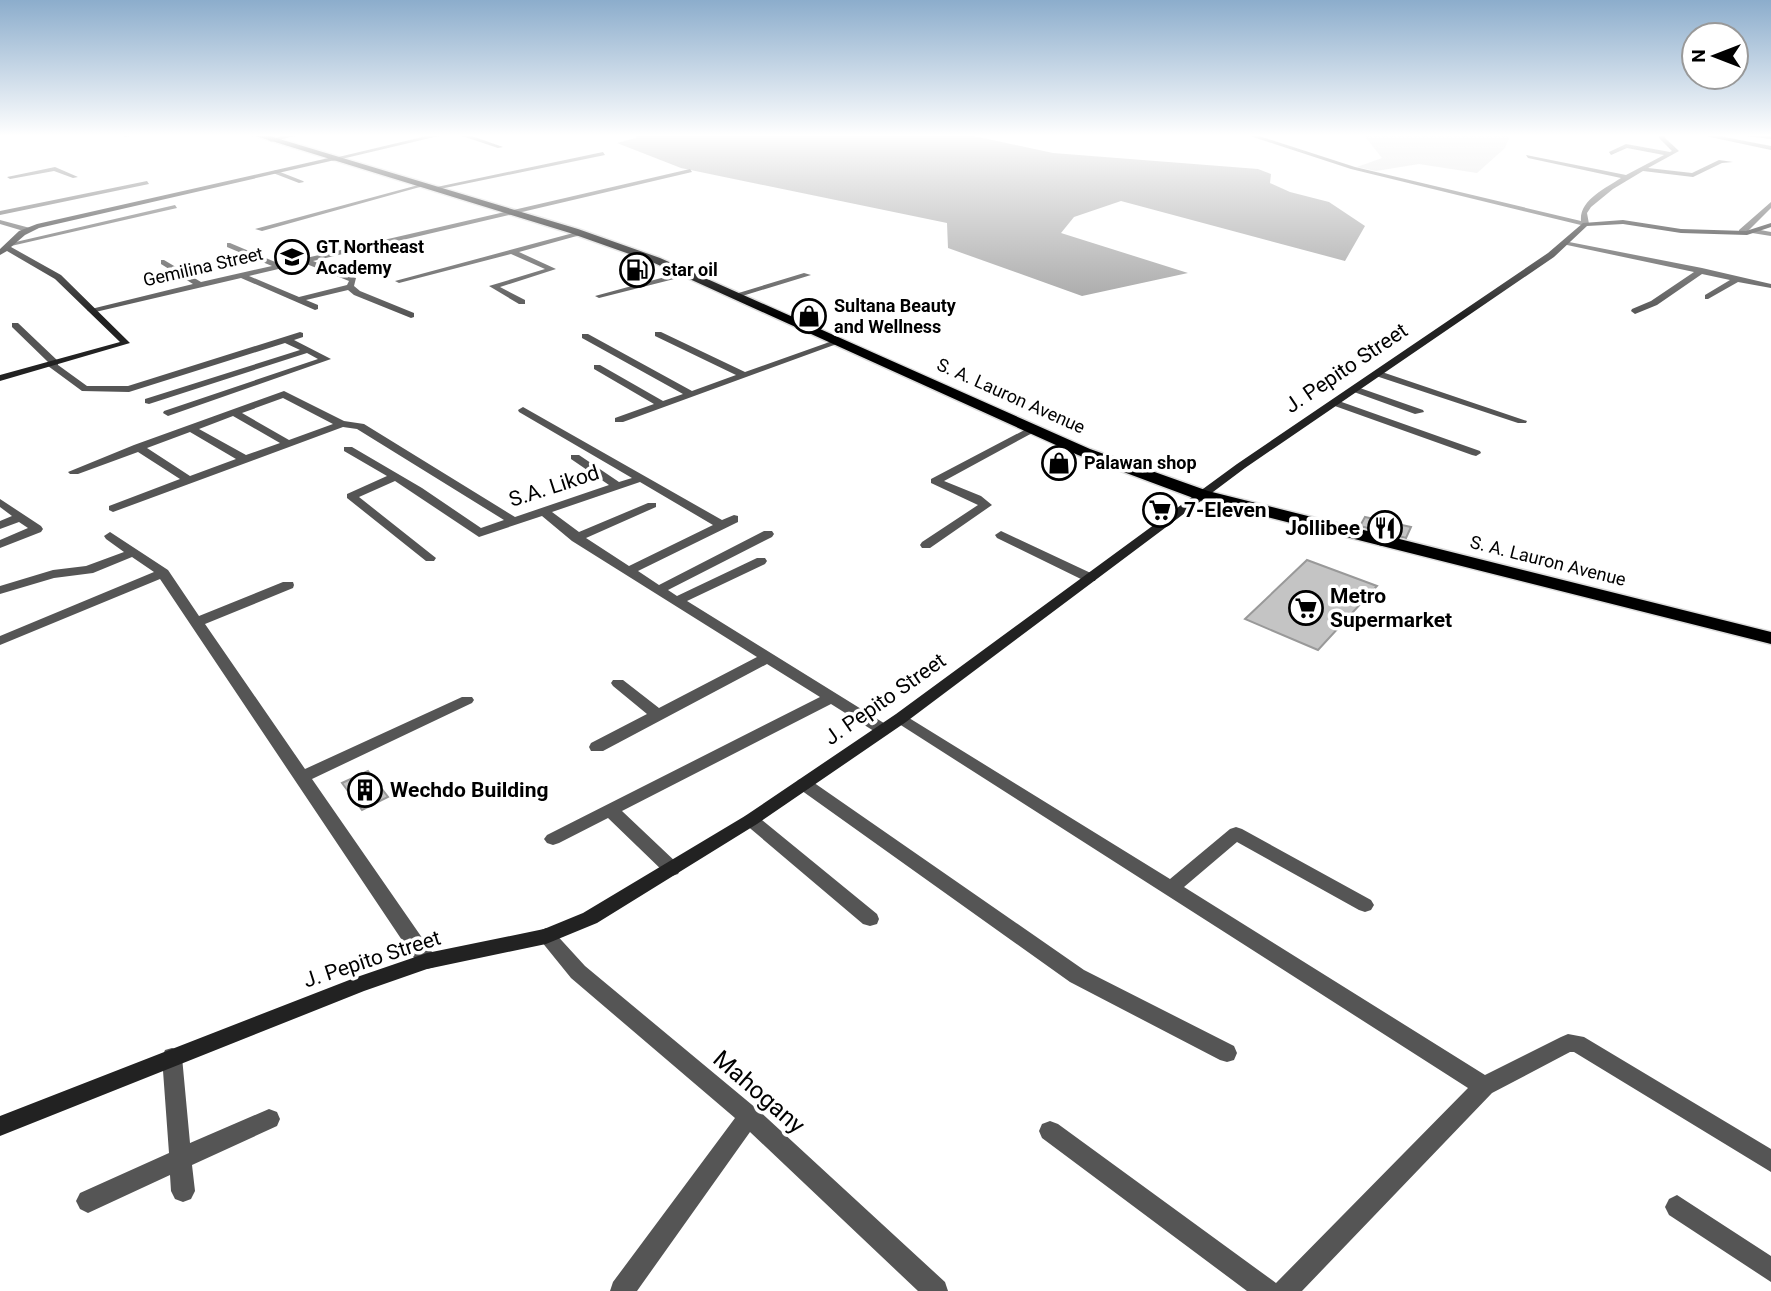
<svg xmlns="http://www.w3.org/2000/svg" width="1771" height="1291" viewBox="0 0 1771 1291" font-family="Roboto,sans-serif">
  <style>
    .green { fill: #dcdcdc }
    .water { fill: #a3a3a3 }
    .building { fill: #c4c4c4; stroke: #999; stroke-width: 2 }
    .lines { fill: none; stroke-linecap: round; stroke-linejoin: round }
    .highway-casing { stroke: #dbdbdb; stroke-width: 3 }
    .street { fill: #555; fill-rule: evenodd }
    .secondary { fill: #222; fill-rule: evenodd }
    .highway { fill: #000; fill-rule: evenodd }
    .labels { text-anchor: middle; stroke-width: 7; stroke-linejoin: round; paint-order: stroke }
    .far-poi-label { font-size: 18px; font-weight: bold; fill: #000; stroke: #fff; text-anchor: start }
    .far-street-label { font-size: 18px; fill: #000; stroke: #fff }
    .street-label { font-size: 21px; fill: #000; stroke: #fff }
    .poi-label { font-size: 21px; font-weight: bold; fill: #000; stroke: #fff; text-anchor: start }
    .near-street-label { font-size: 24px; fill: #000; stroke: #fff }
  </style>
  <rect width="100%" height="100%" fill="#fff"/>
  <path class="green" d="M1363,134h148l-6,14 -28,25 -58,-9 -43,7 -19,-4 25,-9z"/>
  <path class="water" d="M637,134h327l89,19 205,16 13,5 -1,9 20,9 39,10 36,24 -20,35 -224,-60 -47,16 -13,16 127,40 -106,23 -134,-48 -1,-25 -266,-55 -64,-25 19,-5z"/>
  <path class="building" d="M1365,517l46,10 -5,11 -46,-12z
    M1307,560l70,26 -59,64 -73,-31z
    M368,771l20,26 -26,13 -20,-27z"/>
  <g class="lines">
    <g class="highway-casing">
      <path id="highway" d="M249,134h14l315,95 82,29 430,191 118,42 563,141v12l-575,-145 -118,-44 -426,-193 -82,-29z"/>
    </g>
    <path class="street" d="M126,134h13l-15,3z
      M290,134h12l-31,8 -3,-2z
      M435,134h12l-114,27 -3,-2z
      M456,134h10l37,13 -5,1z
      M1244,134h9l102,33 226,54c-2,-21 25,-33 40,-43l-93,-20 -2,-3 100,20 38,-20 -37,-7 -16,7 -2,-3 17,-8 44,8 2,-1 -13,-13 1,-4h6l-1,4 14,13 -31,17 44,5 27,-13 14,2 -11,1 -29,14 -50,-6 -30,18 -22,18 -4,6 2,11 -4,2 -234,-57z
      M1696,134h13l62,12v4z
      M1743,134l28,1v4l-25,-3z
      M603,152l2,3 -170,35 -3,-2z
      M55,167l23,10 -5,1 -19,-7 -44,8 -3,-2z
      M690,169l2,3 -379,89 43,17 -2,8 6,5 54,22v4l-3,1 -57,-23 -6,-5 -42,10 12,5v4l-3,1 -74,-32 -150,35 -4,-3 106,-26 -32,-20v-4h3l37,22 71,-16 -45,-19v-4h3l50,21 22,-7 4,1zM304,263l45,18 -2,4 -48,12 -50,-21z
      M275,170l28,11 1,1 -5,1 -26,-10z
      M147,181l2,3 -149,31v-4z
      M422,184l5,1 -165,46 -7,-2z
      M1771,202v6l-26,26h-6v-4z
      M175,205l2,3 -166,38 -4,-2z
      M0,220l30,8 1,2 -4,2 -27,-8z
      M1755,229l16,3v4l-19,-3z
      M577,232l7,2 -65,18 37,17 -56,18 25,13v4h-6l-30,-18 56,-17 -34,-15 -112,29 -4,-2z
      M1564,241l138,27 69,16v4l-33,-6 -30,17h-3v-4l25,-15 -28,-6 -45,31 -22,9 -4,-3 1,-2 19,-8 43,-29 -127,-27h-3z
      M687,271l4,2 -1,2 -91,23 -4,-2z
      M804,273l7,2 -72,22 -7,-2z
      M12,323h6l40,38v4l29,21h41l172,-54 3,1v4l-9,3 37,19 -163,57 -5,-3 1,-2 154,-52 -11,-6 -158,51 -4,-1v-4l155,-49 -15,-7 -156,49 -47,-1 -34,-25v-4l-36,-35z
      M655,332h6l84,40 93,-33 7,2 -222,81h-8v-4l39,-14 -60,-35v-4h6l63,36 20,-7 -101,-56v-4h6l104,57 44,-16 -81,-39z
      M1376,372h6l145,49 -1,2h-8l-142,-47z
      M1357,387l66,23 1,2 -9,2 -61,-22 -2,-2z
      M284,391l60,30 20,3 151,93 94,-32 -38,-26v-4h8l40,27 13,-4 -113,-66 -1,-2 5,-3 199,113 12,-5 4,1v6l-100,49 21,14 105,-54h8l2,3 -2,3 -104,53 9,6 80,-38h8l2,3 -2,3 -78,37 200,124 3,4 -3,4h-10l-46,-29 -209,107 56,53 3,5 -3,5 -6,2 -6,-2 -58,-56 -49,25 -6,2 -6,-2 -3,-4 3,-4 273,-138 -53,-33 -164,87h-12l-2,-4 2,-4 56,-29 -34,-28 -2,-3 2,-3h10l36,28 98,-51 -185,-116 -30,-25 -63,21 -84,-56 -36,16 77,61 -2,3h-8l-79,-63v-4l40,-18 -43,-25v-4h8l70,41 59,40 23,-8 -147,-91 -14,-2 -230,85 -4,-2v-4l71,-27 -42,-27 -60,22h-8l-2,-2 66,-27zM283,398l50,26 -44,16 -47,-27zM233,416l47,27 -34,12 -47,-26zM190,432l46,27 -46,17 -43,-28zM640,482l73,43 -84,41 -43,-28 70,-31v-4h-8l-69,29 -27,-20z
      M1336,400l144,51 1,2 -5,3 -4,-1 -140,-50v-4z
      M1032,426l4,1v4l-92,50 37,15 11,9 -62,43h-8l-2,-3 2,-3 56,-37 -47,-22v-4z
      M0,499l41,27 2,3 -2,3 -41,16v-8l28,-12 -9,-6 -19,7v-8l12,-5 -12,-9z
      M1001,531l94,44 1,3 -1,3h-10l-88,-43 -2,-3z
      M110,532l58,38 31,46 84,-34h10l1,3 -1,3 -88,36 100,145 157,-72h10l2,3 -2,3 -160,76 122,176 3,6 -3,6 -7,2 -7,-2 -260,-388 -160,66v-9l154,-64 -22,-15 -39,16 -39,5 -54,16v-8l53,-16 33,-4 38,-14 -18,-13 -2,-3z
      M901,713l269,166 60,-50 6,-2 6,2 129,71 3,5 -3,5 -6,2 -6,-2 -122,-68 -53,45 301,188 76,-38 7,-3 16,3 187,112v23l-197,-120h-4l-78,41 -190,198h-55l-205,-153 -3,-7 3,-7 8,-3 8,3 218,159 192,-195 -572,-366 -3,-4z
      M804,778l6,2 274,190 150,76 3,7 -3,7 -7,2 -7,-2 -150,-78 -272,-194 -2,-4 2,-4z
      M751,814l6,2 120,98 2,5 -2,5 -7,2 -7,-2 -118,-100 -2,-4 2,-4z
      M546,928l7,3 32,35 172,143 188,173 3,9h-30l-168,-159 -113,159h-27l3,-9 122,-164 -164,-140 -34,-42 2,-5z
      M172,1048l7,2 3,7 8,86 79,-34 8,3 3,7 -3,7 -85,39 3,26 -4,8 -8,3 -8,-3 -4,-8 -1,-16 -82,38 -8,-4 -4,-8 4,-8 89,-40 -7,-96 3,-7z
      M1677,1195l94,61v26l-102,-67 -4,-8 4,-8z"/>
    <path class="secondary" d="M333,157l2,3 -296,68 -14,7 -14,12 50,28 69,68 -130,38v-6l120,-33 -65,-63 -48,-28 -7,4v-6l19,-18 18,-7z
      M1623,220l58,9 65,2 25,-8v4l-24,8 -66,-2 -58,-9 -36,2 -33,31 -309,211 -339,254 -149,102 -160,99 -51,21 -119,25 -63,22 -364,145v-20l357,-139 70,-24 117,-24 39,-16 162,-97 151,-102 341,-250 311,-211 35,-30z"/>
    <use href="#highway" class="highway"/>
  </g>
  <linearGradient id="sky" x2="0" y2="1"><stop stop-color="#8cadcc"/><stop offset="0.43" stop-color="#fff"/><stop offset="1" stop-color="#fff" stop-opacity="0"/></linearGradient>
  <rect width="1771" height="315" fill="url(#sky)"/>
  <defs>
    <g id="school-ring" transform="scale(1.75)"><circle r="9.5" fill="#fff" stroke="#000" stroke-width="1.5"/><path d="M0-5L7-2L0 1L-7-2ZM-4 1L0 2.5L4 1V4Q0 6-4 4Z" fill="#000"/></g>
    <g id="fuel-ring" transform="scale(1.75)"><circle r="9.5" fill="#fff" stroke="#000" stroke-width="1.5"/><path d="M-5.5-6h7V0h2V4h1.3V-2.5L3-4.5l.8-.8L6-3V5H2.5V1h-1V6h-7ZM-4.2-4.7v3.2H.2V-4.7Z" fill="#000"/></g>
    <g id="shop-ring" transform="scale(1.75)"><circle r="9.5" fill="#fff" stroke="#000" stroke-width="1.5"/><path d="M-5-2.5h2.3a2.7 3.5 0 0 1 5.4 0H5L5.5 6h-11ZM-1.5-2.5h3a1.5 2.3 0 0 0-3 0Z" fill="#000"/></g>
    <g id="supermarket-ring" transform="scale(1.75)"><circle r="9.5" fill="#fff" stroke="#000" stroke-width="1.5"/><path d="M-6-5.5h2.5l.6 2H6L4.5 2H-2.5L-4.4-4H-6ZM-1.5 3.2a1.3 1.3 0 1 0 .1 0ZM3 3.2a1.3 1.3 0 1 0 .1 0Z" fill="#000"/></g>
    <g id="restaurant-ring" transform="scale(1.75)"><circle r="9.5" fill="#fff" stroke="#000" stroke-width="1.5"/><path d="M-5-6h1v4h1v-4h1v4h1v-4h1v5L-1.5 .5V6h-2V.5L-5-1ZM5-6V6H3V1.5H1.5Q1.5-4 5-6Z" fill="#000"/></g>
    <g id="building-ring" transform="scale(1.75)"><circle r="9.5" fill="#fff" stroke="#000" stroke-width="1.5"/><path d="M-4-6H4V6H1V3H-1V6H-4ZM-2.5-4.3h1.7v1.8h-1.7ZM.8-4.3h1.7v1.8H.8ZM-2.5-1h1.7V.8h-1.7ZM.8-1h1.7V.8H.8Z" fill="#000"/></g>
  </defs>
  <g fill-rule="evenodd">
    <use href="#school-ring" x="292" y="257"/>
    <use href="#fuel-ring" x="637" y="270"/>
    <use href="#shop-ring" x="809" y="316"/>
    <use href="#shop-ring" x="1059" y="463"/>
    <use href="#supermarket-ring" x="1160" y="510"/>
    <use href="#restaurant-ring" x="1385" y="528"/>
    <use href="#supermarket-ring" x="1306" y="608"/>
    <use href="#building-ring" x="365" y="790"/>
  </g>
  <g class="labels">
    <g class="far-poi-label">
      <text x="316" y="253">GT Northeast<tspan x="316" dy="21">Academy</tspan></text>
      <text x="662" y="276">star oil</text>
      <text x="834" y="312">Sultana Beauty<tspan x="834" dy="21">and Wellness</tspan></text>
      <text x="1084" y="469">Palawan shop</text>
    </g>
    <g class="far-street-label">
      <text transform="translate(203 267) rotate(-13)" y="6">Gemilina Street</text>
      <text transform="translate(1011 396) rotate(24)" y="6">S. A. Lauron Avenue</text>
      <text transform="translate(1548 561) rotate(14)" y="6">S. A. Lauron Avenue</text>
    </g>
    <g class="street-label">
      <text transform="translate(1346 368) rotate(-34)" y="7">J. Pepito Street</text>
      <text transform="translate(554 486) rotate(-18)" y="7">S.A. Likod</text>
      <text transform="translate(885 699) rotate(-35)" y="7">J. Pepito Street</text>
      <text transform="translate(372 959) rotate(-18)" y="7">J. Pepito Street</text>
    </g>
    <g class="poi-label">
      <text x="1184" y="517">7-Eleven</text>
      <text x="1360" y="535" text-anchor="end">Jollibee</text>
      <text x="1330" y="603">Metro<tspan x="1330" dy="24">Supermarket</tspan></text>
      <text x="390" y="797">Wechdo Building</text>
    </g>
    <g class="near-street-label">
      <text transform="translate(759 1092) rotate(41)" y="8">Mahogany</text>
    </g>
  </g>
  <g transform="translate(1715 56) rotate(270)"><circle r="33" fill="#ffffff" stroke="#999999" stroke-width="2"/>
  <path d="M0-5L12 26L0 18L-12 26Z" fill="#000000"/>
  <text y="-10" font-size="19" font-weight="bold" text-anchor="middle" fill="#000000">N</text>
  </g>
</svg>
